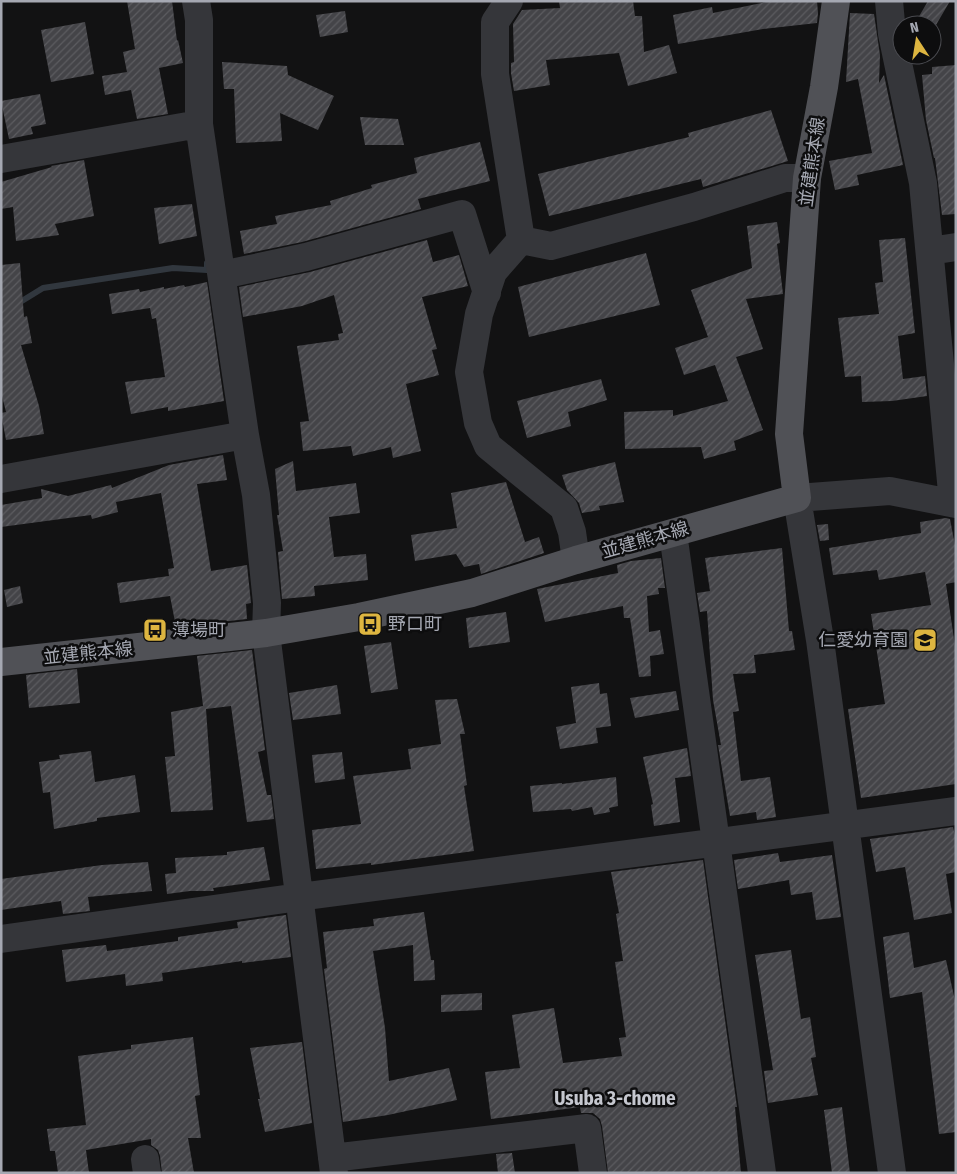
<svg xmlns="http://www.w3.org/2000/svg" width="957" height="1174" viewBox="0 0 957 1174" font-family="'Fira Sans Condensed','Noto Sans JP',sans-serif">
  <style>
    .lines { fill: none; stroke-linecap: round; stroke-linejoin: round }
    .stream { stroke: #31373e; stroke-width: 6 }
    .building { fill: url(#building-hatch) }
    .minor { stroke: #35363a; stroke-width: 28 }
    .major { stroke: #505156; stroke-width: 28 }
    .labels { text-anchor: middle; stroke-width: 5; stroke-linejoin: round; paint-order: stroke }
    .street-label { font-size: 18px; fill: #a5a8b2; stroke: #0d0d0e }
    .poi-label { font-size: 18px; fill: #a5a8b2; stroke: #0d0d0e; text-anchor: start }
    .neighbourhood-label { font-size: 19px; font-weight: bold; fill: #c5c7cf; stroke: #0d0d0e }
  </style>
  <defs>
    <pattern id="building-hatch" width="6" height="6" patternUnits="userSpaceOnUse" patternTransform="scale(1.25)"><rect width="6" height="6" fill="#444448"/><path d="M-1 1l2-2M0 6l6-6M5 7l2-2" fill="none" stroke="#5c5c60"/></pattern>
  </defs>
  <rect width="100%" height="100%" fill="#121213"/>
  <g class="lines">
    <path class="stream" d="M17,304l26,-16 130,-20 34,2v-7"/>
  </g>
  <path class="building" d="M127,1h45l5,40 1,-1 5,23 -24,5 9,46 -31,5 -6,-29 -26,5 -3,-19 25,-4 -4,-20 12,-3z
    M559,1h74l2,15h7l2,36 25,-7 8,28 -49,13 -9,-33 -73,7 4,25 -36,6 -3,-18v-10l3,-1 -1,-38 9,-14 38,-2z
    M771,1h46l1,12 -1,10 -54,6 -85,15 -5,-29 39,-8 1,6z
    M928,1h22l-14,24h-22z
    M345,11l3,21 -28,5 -4,-22z
    M850,13l24,1 6,41 -1,28 5,-8 19,90 -46,10 2,10 -24,5 -6,-29 43,-8 -14,-74 -12,3z
    M85,22l9,52 -43,8 -10,-52z
    M222,62l65,4 1,9 46,21 -16,34 -38,-17 2,28 -46,2 -2,-54h-10z
    M956,65v149l-14,1 -7,-57h-1l-8,-38 -4,-45 10,-1v-7z
    M40,94l6,30 -15,3 2,7 -24,5 -8,-38z
    M771,110l17,51 -85,26 -2,-8 -152,37 -11,-42 151,-37 -1,-4z
    M360,117l38,2 6,26h-39z
    M480,142l10,39 -72,18 3,10 -119,33 -58,12 -4,-23 37,-7 -2,-8 56,-11 -1,-4 42,-13 -1,-3 46,-12 -3,-15z
    M84,160l10,56 -39,8 4,11 -43,6 -3,-34 -12,2v-27l51,-15 -1,-1z
    M192,204l5,32 -38,8 -5,-36z
    M777,222l3,21 -3,1 6,50 -37,5 17,50 -27,8 27,73 -29,11 2,9 -32,9 -3,-12 -76,2 -1,-37 49,-2v6l55,-15 -13,-36 -31,10 -9,-27 33,-11 -17,-47 61,-22 -5,-42z
    M905,238l10,95 -17,3 5,43 22,-3 2,20 -35,5 -30,1 -1,-26 -16,1 -7,-59 41,-4 -4,-31 8,-1 -4,-42z
    M427,240l6,22 26,-7 9,31 -46,11 15,52 -5,1 7,25 -33,9 15,67 -28,7 -2,-11 -38,9 -2,-10 -48,5 -3,-29 9,-1 -12,-75 42,-6 -1,-6 5,-1 -9,-38 -32,11 -59,11 -4,-30 71,-15z
    M646,253l14,52 -131,32 -11,-50z
    M20,263l4,54 3,-1 5,27 -11,2 18,61 5,28 -38,6 -5,-27 5,-1 -5,-20v-127z
    M207,282l17,119 -56,10v-4l-37,7 -6,-32 40,-5 -9,-59 -4,1 -2,-11 -38,6 -3,-20 30,-5 1,3 24,-5v2l20,-4 1,2z
    M601,379l6,21 -39,12 3,14 -44,12 -10,-37z
    M223,455l4,25 -30,4 14,87 36,-6 4,38 -5,1 1,15 -71,8 -6,-31 -50,7 -3,-20 52,-7 -1,-7 6,-1 -13,-75 -45,9 2,10 -26,7 -1,-4 -90,12v-22l41,-7 -1,-9 27,7 43,-11 1,3 57,-23z
    M293,461l3,30 60,-8 4,30 -31,4 5,40 32,-3 2,26 -54,6 1,10 -33,3 -4,-47 5,-1 -6,-36h2l-4,-46z
    M615,462l9,40 -25,4 1,4 -18,3 -3,-10 -12,-13 -5,-15z
    M506,482l19,60 14,-5 5,16 -63,21 -2,-10 -15,3 -8,-13 -41,7 -4,-26 46,-7 -6,-35z
    M946,518l4,1 6,32v31l-10,2 10,69v131l-95,14 -13,-89 37,-5 -14,-90 60,-9 -6,-33 -46,8 -2,-10 -44,5 -4,-27 92,-15 -1,-11z
    M828,524l1,16 -9,1 -3,-16z
    M782,548l7,83h3l3,19 -41,5 2,18 -23,1 6,37 -6,1 8,69 29,-4 6,40 -19,3 -1,-8 -26,4 -12,-71h3l-8,-45 -6,-89 -7,1 -3,-19 13,-2 -5,-33z
    M661,558l4,30h-7l1,6 -12,2 2,36 11,-2 4,24 -14,2 1,20 -12,1 -9,-59h-6l-1,-12 -78,16 -8,-33 81,-16 -1,-8 14,-4z
    M20,586l3,17 -16,4 -3,-17z
    M506,612l4,30 -41,6 -3,-30z
    M391,642l7,47 -27,4 -7,-47z
    M252,650l13,100 -7,2 9,43h4l3,24 -27,3 -16,-116 -25,3 7,101 -42,2 -6,-55 10,-1 -4,-44 32,-6 -6,-50z
    M77,669l3,34 -51,5 -3,-33z
    M599,683l1,11 7,-1 4,33 -15,2 2,15 -38,6 -4,-22 20,-4 -5,-36z
    M337,685l4,29 -48,6 -4,-27z
    M676,691l3,19 -44,8 -5,-20z
    M457,699l8,35h-5l7,51 -3,1 10,65 -103,14v-2l-55,6 -4,-39 49,-6 -8,-48 58,-7 -3,-20 33,-5 -6,-44z
    M687,748l4,28 -16,2 5,44 -26,4 -3,-21 2,-1 -10,-47z
    M91,751l4,31 40,-7 5,37 -43,6v3l-43,8 -4,-37 -7,1 -4,-31 21,-3 -1,-4z
    M342,752l3,27 -30,4 -3,-28z
    M616,777l2,29 -9,2 1,4 -16,3 -2,-8 -20,4 -1,-2 -38,3 -3,-26 32,-3v1z
    M953,827l3,13v32l-10,2 6,39 -38,7 -9,-53 -29,5 -6,-33z
    M264,847l6,33 -57,8 1,3h-24l-23,3 -2,-20 11,-1 -1,-15 52,-3v-3z
    M778,853l2,9 52,-7 9,62 -25,3 -4,-28 -21,3 -2,-15 -51,9 -4,-29z
    M703,860l34,247h-2l6,66h-133l-6,-47 -2,-7 -7,-6h-12l-1,-6 -89,12 -6,-47 35,-4 -8,-53 42,-7 9,55 59,-7 -3,-18 7,-1 -11,-75 8,-1 -7,-47 3,-1 -8,-41z
    M148,862l4,29 -64,6 2,14 -27,3 -2,-13 -60,9v-31l101,-14z
    M424,912l7,48h3l1,20 -21,1 -1,-36 -40,6 12,77 4,53 60,-13 8,32 -69,15 -45,7 -19,-153 3,-1 -4,-36 51,-6 -1,-7z
    M286,915l5,42 -49,6v-2l-80,12 1,8 -37,5 -1,-12 -59,8 -4,-32 44,-5 1,6 71,-10v-4l60,-9 -1,-6z
    M909,932l5,36 32,-8 10,45v127l-17,2 -17,-142 -32,6 -7,-61z
    M791,950l10,69 9,-2 6,40 -5,1 7,37 -50,8 -4,-32 9,-1 -18,-115z
    M482,993v17l-41,2v-17z
    M193,1037l7,58 -5,1 6,42h-13l6,35h-32l-2,-17 -2,-6 -7,-5v-6l-65,11 3,23h-31l-3,-22h-5l-3,-22 39,-4 -8,-69 53,-7v-4z
    M302,1042l10,81 -47,9 -7,-33h2l-10,-51z
    M842,1107l8,66h-18l-8,-63z
    M512,1153l3,20h-17l-2,-19z"/>
  <g class="lines">
    <path class="minor" d="M196,1l3,19v104l46,311 11,60 11,108 -1,30 68,540
      M509,1l-14,21v52l26,166
      M889,1l3,33 31,149 30,320
      M1,159l198,-35
      M930,251l26,-4
      M222,275l84,-18 156,-43 25,79
      M1,479l244,-44
      M673,533l89,640
      M576,560l-4,-28 -8,-24 -76,-62 -10,-23 -9,-51 10,-58 14,-42 28,-32 30,6 143,-39 91,-29h22
      M1,939l298,-42 657,-86
      M332,1158l255,-30 6,45
      M145,1159l2,14
      M892,1173l-72,-533 -23,-142 93,-7 66,13"/>
    <path class="major" d="M1,662l265,-29 93,-16 113,-24 104,-33 221,-62 -8,-64 18,-256 17,-91 12,-86"/>
  </g>
  <defs>
    <g id="bus-square" transform="scale(1.25)"><rect x="-9" y="-9" width="18" height="18" rx="4" fill="#ddb540" stroke="#0d0d0e"/><path d="M-5-6H5V4H4V6H2V4H-2V6H-4V4H-5ZM-3.5-4V0h7V-4ZM-3.5 1.2v1.5H-2V1.2ZM2 1.2v1.5H3.5V1.2Z" fill="#111"/></g>
    <g id="school-square" transform="scale(1.25)"><rect x="-9" y="-9" width="18" height="18" rx="4" fill="#ddb540" stroke="#0d0d0e"/><path d="M0-5L7-2L0 1L-7-2ZM-4 1L0 2.5L4 1V4Q0 6-4 4Z" fill="#111"/></g>
  </defs>
  <g fill-rule="evenodd">
    <use href="#bus-square" x="370" y="624"/>
    <use href="#bus-square" x="155" y="630"/>
    <use href="#school-square" x="925" y="640"/>
  </g>
  <g class="labels">
    <g class="street-label">
      <text transform="translate(812 162) rotate(-82)" y="6">並建熊本線</text>
      <text transform="translate(645 540) rotate(-16)" y="6">並建熊本線</text>
      <text transform="translate(88 653) rotate(-6)" y="6">並建熊本線</text>
    </g>
    <g class="poi-label">
      <text x="388" y="630">野口町</text>
      <text x="172" y="636">薄場町</text>
      <text x="908" y="646" text-anchor="end">仁愛幼育園</text>
    </g>
    <g class="neighbourhood-label">
      <text x="615" y="1105">Usuba 3-chome</text>
    </g>
  </g>
  <rect width="957" height="1174" fill="none" stroke="#a5a8b2" stroke-width="5"/>
  <g transform="translate(917 40) rotate(348)"><circle r="24" fill="#0d0d0e" stroke="#4a4b50"/>
  <path d="M0-4L9 19L0 12L-9 19Z" fill="#ddb540"/>
  <text y="-8" font-size="14" font-weight="bold" text-anchor="middle" fill="#a5a8b2">N</text>
  </g>
</svg>
